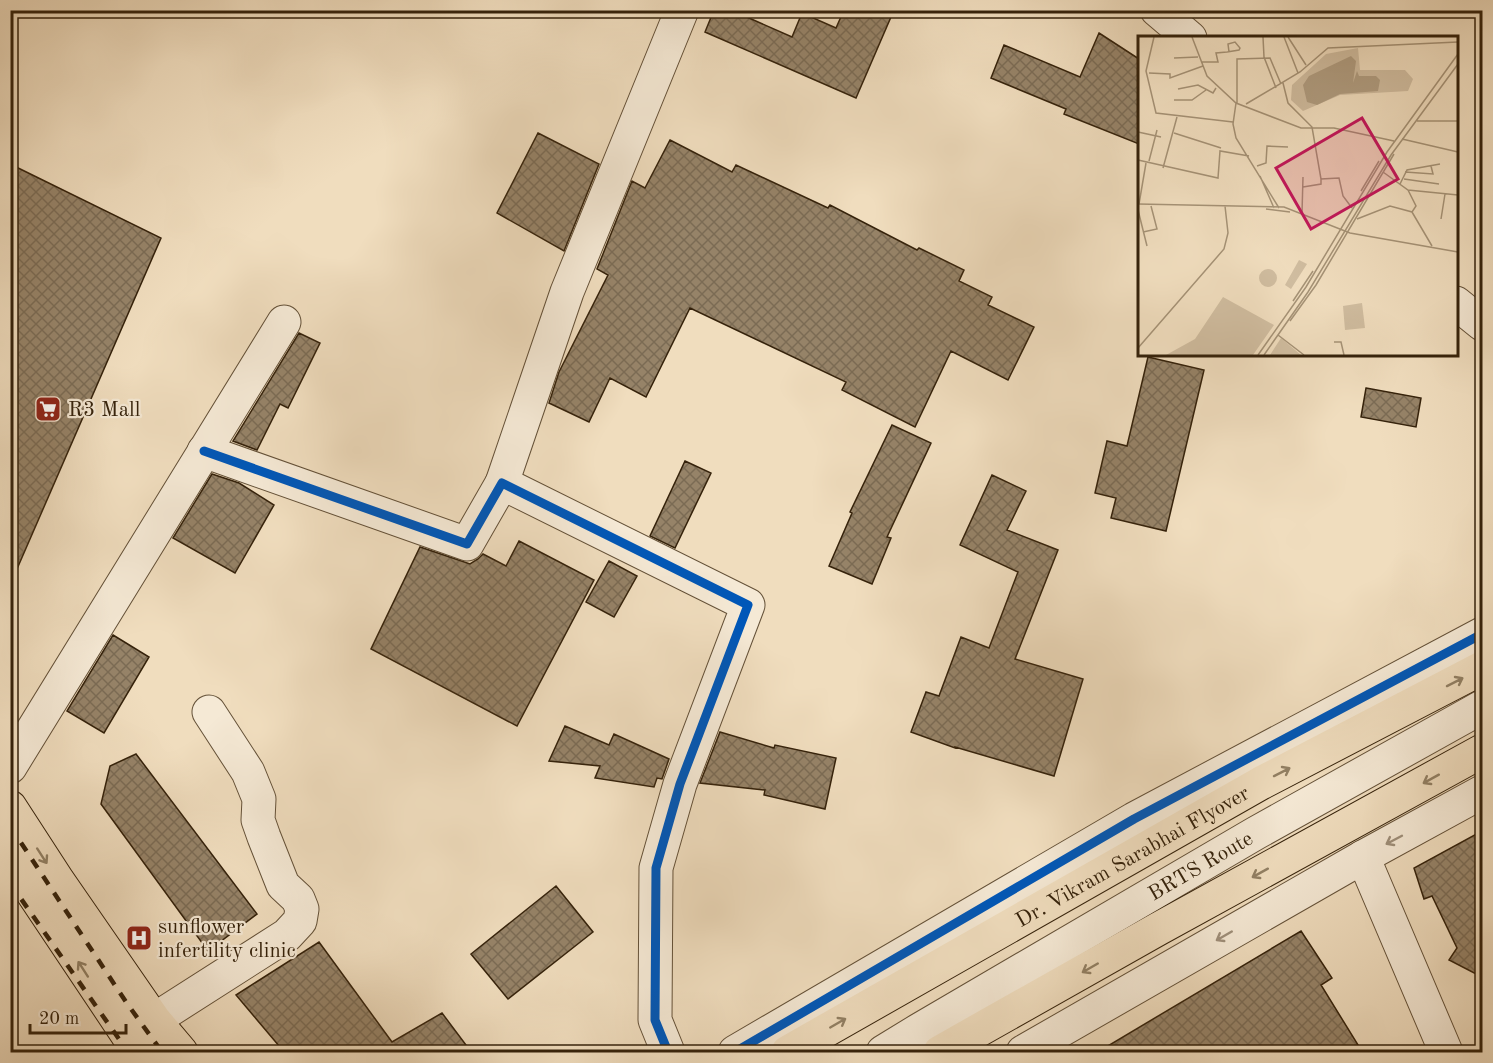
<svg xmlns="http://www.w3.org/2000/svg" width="1493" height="1063" viewBox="0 0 1493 1063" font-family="'Old Standard TT',serif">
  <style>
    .building { fill: url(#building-cross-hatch); stroke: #35220b; stroke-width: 1.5 }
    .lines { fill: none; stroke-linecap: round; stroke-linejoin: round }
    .minor-casing { stroke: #645138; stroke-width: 35 }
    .major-casing { stroke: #35220b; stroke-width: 35 }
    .minor { stroke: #f5e9d5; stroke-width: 33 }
    .major { stroke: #f0ddbe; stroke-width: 33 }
    .rail { stroke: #35220b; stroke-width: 4.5; stroke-dasharray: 10 10; stroke-linecap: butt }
    .cycleway-casing { stroke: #f5e9d5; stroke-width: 13 }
    .cycleway { stroke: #0057b8; stroke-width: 9 }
    .oneway { stroke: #928064 }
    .oneway2 { stroke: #9f8f7a }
    .labels { text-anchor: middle; stroke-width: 4.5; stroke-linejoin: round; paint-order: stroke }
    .poi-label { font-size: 21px; fill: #35220b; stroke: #f5e9d5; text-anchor: start }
    .street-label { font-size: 21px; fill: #35220b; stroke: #f5e9d5 }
    .inset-road { fill: none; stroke: #a59276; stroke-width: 1.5 }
    .view { fill: #c2185b; fill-opacity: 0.15; stroke: #c2185b; stroke-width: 3 }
    .inset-edge { fill: none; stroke: #35220b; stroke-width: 3 }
  </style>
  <defs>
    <pattern id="building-cross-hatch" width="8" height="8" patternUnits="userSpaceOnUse" patternTransform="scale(1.5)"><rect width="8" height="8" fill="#968368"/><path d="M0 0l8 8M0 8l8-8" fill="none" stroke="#7b6b54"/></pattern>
  </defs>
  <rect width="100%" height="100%" fill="#f0ddbe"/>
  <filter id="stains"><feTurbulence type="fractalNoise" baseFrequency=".00333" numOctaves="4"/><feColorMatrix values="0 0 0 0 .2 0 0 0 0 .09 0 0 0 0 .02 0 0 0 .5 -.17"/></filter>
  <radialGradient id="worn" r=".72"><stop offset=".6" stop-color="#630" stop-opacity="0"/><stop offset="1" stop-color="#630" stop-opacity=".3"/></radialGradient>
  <path class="building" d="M714,10h17l61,27 10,-24 34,15 8,-18h50l-38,88 -151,-66z
    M1099,33l40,26v85l-75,-30 2,-5 -75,-31 13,-33 76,32z
    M538,133l61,31 -35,87 -67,-38z
    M670,140l62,32 4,-7 92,43 2,-3 87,45 2,-2 45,22 -5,11 33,16 -4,8 46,22 -26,53 -57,-29 -36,76 -73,-37 4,-8 -156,-74 -44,89 -36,-19 -21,44 -40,-19 10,-31 49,-97 -11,-6 35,-88 13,7z
    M10,164l151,74 -151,347z
    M299,333l21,10 -32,65 -8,-4 -23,46 -24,-9z
    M1148,357l56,13 -38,161 -55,-13 5,-20 -21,-5 12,-52 20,5z
    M1366,388l55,10 -5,29 -55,-10z
    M892,425l39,18 -44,94 4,1 -19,46 -43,-18 23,-53 -2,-1z
    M685,461l26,12 -36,75 -25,-12z
    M212,474l27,9 35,22 -39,68 -62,-35z
    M992,475l34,16 -19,39 51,20 -43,109 68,20 -29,97 -99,-29v1l-44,-16 15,-40 13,4 22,-59 28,11 29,-76 -58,-27z
    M519,541l75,39 -77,146 -146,-77 49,-102 50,17 8,-5 5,-5 23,12z
    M609,561l28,15 -23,41 -28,-15z
    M113,635l36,22 -45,76 -37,-22z
    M565,726l44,19 5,-11 55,25 -7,20 -5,-1 -3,9 -59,-9 5,-12 -51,-5z
    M720,732l54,16 1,-3 61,13 -11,51 -61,-14 1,-5 -65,-7z
    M136,754l121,160 -49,37 -107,-147 9,-38z
    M1482,831v146l-33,-17 8,-12 -25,-52 -8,3 -10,-31z
    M556,886l37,46 -85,67 -37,-45z
    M1301,931l31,47 -11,7 42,68h-267z
    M319,942l73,100 50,-29 30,40h-187l-49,-58z"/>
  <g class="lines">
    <g class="minor-casing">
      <g id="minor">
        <path d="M1157,10l33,28"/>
        <path d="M1456,303l26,21"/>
        <path d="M204,451l263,93 35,-61 246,122 -68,179 -24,84 -1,152 13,32"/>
        <path d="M502,483l65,-191 115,-282"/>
        <path d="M10,767l274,-445"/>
        <path d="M1363,857l83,195"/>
        <path d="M154,1020l133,-85 13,-14 2,-12 -4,-10 -15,-14 -19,-48 -6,-17 1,-21 -11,-27 -39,-60"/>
        <path d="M735,1052l399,-233 348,-185"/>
        <path id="s1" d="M883,1052l36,-22 337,-197 226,-126"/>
        <path d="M1023,1052l340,-195 119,-65"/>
      </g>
    </g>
    <g class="major-casing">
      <g id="major">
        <path d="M10,807l48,74 96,139 27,32"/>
        <path d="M10,859l129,193"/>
        <path id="s2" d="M788,1052l473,-269 221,-115"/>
        <path d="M940,1052l218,-123 324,-178"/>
      </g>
    </g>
    <use href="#minor" class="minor"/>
    <use href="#major" class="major"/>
    <path class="rail" d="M10,826l116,176 36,50
      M10,883l118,169"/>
    <g class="cycleway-casing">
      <path id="cycleway" d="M204,451l263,93 35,-61 246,122 -68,179 -24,84 -1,152 13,32
        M735,1052l399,-233 348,-185"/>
    </g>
    <use href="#cycleway" class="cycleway"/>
  </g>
  <defs><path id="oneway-shaft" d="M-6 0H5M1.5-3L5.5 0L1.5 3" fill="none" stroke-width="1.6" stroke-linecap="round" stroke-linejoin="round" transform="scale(1.5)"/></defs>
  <g class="oneway">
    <use href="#oneway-shaft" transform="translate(1455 682) rotate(-27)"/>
    <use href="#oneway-shaft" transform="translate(1282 772) rotate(-27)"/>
    <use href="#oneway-shaft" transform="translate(1431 779) rotate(151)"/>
    <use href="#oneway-shaft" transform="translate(42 856) rotate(57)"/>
    <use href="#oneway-shaft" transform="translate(1260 873) rotate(151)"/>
    <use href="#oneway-shaft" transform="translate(1090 968) rotate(150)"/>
    <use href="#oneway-shaft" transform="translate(83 969) rotate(-123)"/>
    <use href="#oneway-shaft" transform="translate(838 1023) rotate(-30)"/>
  </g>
  <g class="oneway2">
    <use href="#oneway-shaft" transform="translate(1394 840) rotate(152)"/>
    <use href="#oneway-shaft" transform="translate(1224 936) rotate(150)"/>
  </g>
  <defs>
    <g id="supermarket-square" transform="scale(1.35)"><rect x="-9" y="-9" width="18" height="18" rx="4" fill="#8f2418" stroke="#f5e9d5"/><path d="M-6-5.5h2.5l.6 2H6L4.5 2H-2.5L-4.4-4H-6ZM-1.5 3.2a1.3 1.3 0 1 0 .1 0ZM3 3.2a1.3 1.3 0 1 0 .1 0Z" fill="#fff"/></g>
    <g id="hospital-square" transform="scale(1.35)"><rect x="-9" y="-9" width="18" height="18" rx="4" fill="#8f2418" stroke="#f5e9d5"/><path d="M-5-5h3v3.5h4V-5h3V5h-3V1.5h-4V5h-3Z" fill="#fff"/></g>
  </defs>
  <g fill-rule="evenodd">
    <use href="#supermarket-square" x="48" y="409"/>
    <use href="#hospital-square" x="139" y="938"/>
  </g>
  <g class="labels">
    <g class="poi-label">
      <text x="68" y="416">R3 Mall</text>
      <text x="158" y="933">sunflower<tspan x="158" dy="24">infertility clinic</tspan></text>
    </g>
    <g class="street-label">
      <text dy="7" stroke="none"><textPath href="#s2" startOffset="396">Dr. Vikram Sarabhai Flyover</textPath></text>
      <text dy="7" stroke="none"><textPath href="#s1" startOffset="368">BRTS Route</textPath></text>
    </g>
  </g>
  <g transform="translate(1138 36)">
    <rect width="320" height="320" fill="#f0ddbe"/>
    <path d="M220,12l2,22h45l8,9 -5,12 -68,4 -37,16 -12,-11 1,-15 34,-31zM161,224l8,4 -16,25 -6,-4zM121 242a9 9 0 1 1 18 0a9 9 0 1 1-18 0ZM85,261l51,28 -21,30h-87l29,-16z" fill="#d0bda0"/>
    <path d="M224,267l3,25 -20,2 -2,-24zM143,302l20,17h-31z" fill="#d0bda0"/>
    <path d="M213,20l5,5 -3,22 4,-12 2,5h17l4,4 -2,11 -38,3 -23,11 -10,-3 -4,-17 6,-9z" fill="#b09d81"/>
    <path class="inset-road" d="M16,1l-8,34 10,42 77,9M54,1l15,39 29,27 65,25h33l60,13M125,1l1,20 12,31M146,1l14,36M150,1l18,28M36,22l24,-1M63,26h17l-2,-9 11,-1 12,-2 1,-2 -5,-6 -7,2 1,8M11,37l21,1v4l33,-12M145,47l5,20 24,24 9,52M40,53l20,-4 15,8 3,-5M36,64h18l14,-10M98,67l-3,21 3,14 43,70M99,67v-44l33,-1 11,26M108,68l54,-32 28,-24 130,-6M279,85h41M0,96l23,5M36,97l47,15M264,103l56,13M0,124l80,18 2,-27 29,5M11,125l8,-31M119,130l9,-3 1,-17 21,1M25,132l14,-51M245,136l25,18 50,5M267,136l28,2 -2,-8M122,140l14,32M266,143l35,5M262,148l7,-14 33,-6M165,151l18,-3v-5l18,-1 4,18 9,12M270,154l8,16 -4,6M223,155l18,-30M0,168l146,3 66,26 108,19M1,168l7,-41M128,173l24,3M0,174l9,36M164,177l1,-36M219,183l33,-13 22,6 20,34M303,183l4,-25M5,196l14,-3 -6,-23M155,265l20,-30M152,285l26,-36 78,-131M140,299l26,20M196,306h7l3,13M0,312l86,-99 4,-16 -3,-27M120,319l48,-68 81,-135 71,-98M126,319l44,-63 83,-137 67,-91"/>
    <path class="view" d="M224,82l36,61 -87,50 -35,-61z"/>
    <rect width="320" height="320" class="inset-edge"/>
  </g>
  <rect width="1493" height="1063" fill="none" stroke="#f0ddbe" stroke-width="36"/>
  <rect x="12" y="12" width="1469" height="1039" fill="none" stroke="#35220b" stroke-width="3"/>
  <rect x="18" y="18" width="1457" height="1027" fill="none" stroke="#35220b" stroke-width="1.5"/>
  <path d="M30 1024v9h96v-9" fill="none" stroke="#35220b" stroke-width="3"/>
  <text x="39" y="1024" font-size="18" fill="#35220b" stroke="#f5e9d5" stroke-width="4.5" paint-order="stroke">20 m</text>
  <rect width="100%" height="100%" filter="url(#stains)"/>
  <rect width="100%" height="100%" fill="url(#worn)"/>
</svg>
